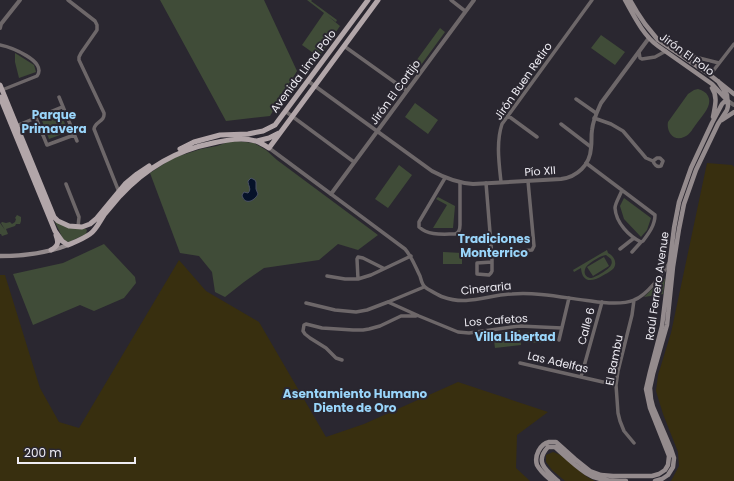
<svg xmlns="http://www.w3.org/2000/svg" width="734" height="481" viewBox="0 0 734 481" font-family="Poppins,sans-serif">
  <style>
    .green { fill: #404c38; fill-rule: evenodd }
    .sand { fill: #382f0f }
    .water { fill: #061229; stroke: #4c5366 }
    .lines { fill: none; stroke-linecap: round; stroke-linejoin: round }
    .minor { stroke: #6d6769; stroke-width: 3.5 }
    .tertiary { stroke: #6d6769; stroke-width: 4 }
    .secondary { stroke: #948b8d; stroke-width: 4.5 }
    .primary { stroke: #b2a6a9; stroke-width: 5 }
    .labels { text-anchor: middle; stroke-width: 4; stroke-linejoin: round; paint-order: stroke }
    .street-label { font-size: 11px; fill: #eeecf3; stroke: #2a2730 }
    .neighbourhood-label { font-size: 12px; font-weight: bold; fill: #99d5fa; stroke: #2a2730 }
  </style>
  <rect width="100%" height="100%" fill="#2a2730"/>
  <path class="green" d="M160,0h104l33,71 -27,45 -44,5z
    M307,0h5l-1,1 26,19 -1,2 -8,-6 12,10 -21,31 -17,-12 22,-32z
    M440,28l5,4 -24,33 -5,-4z
    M601,35l24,17 -10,13 -24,-17z
    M15,53l19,12 2,7 -17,6 -4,-16z
    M698,89c4,1 8,3 10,7 5,9 -6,20 -11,27 -4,5 -7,12 -13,14 -10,5 -18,-5 -16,-15l20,-28 6,-4z
    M415,103l23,17 -10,14 -23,-17z
    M60,111l8,21 -19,7 -8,-21z
    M237,141l17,2 12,7 11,10 101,75 -20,15 -20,-6 -19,16 -55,8 -20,14 -19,15 -10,-5 -3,-20 -13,-16 -19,-3 -30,-80 23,-15 28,-9 16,-3 11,-4z
    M399,165l13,10 -24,33 -13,-9z
    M438,197l17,9 -2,22h-20l14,-23 -11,-6z
    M624,198l27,20 -4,12 -6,7 -17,-18 -4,-13z
    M17,215l4,2v4l-1,3h-4l-1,2 -9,3 2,5 -6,2 -1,-2h-1v-11l5,7 -4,-7 1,-1 4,1 4,-1 2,2 3,-2 1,-3 -1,-1z
    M54,220l32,9 1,1 -1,4 -17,8 -5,-1z
    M104,244l31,33 1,6 -12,15 -30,13 -14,-6 -47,20 -20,-51 50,-11z
    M607,250l1,3c6,3 10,10 5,16 -3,3 -8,5 -11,7 -10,6 -20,7 -21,-8l-7,4 -1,-2zM606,255l5,4c1,3 1,4 0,6 -1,4 -18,14 -21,13 -8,-2 -6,-11 -1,-14 5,-4 11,-8 17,-9z
    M443,252l19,1v11h-19z
    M604,257l5,9 -16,10 -6,-9z
    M663,278l2,1 -2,15 -19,3z
    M520,330l1,15 -26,3 -2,-15z
    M525,332l16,1v10l-17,-1z"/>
  <path class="sand" d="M707,163l25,2 2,2v314h-63l8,-15 -1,-14 -15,-38 -7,-23 2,-16 13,-42z
    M179,260l27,31 53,31 67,115 38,-13 94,-42 90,30 -31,23 -1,33 14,13h-530v-206h5l35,113 19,34 20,6z
    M553,452c3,1 6,2 9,4 12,8 20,20 33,25h-30l-13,-11 -6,-8v-7z"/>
  <path class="water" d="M251,178l4,2 1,2v7l2,5c-4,8 -14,11 -16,1l2,-3 4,1c4,-4 0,-7 0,-12z"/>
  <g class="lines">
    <path class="minor" d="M68,0l27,21 2,4v5l-16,23 -2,4v3l25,53c1,9 -9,8 -10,16l25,63
      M451,0l14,11
      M0,45c10,2 48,16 37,31l-35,14
      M344,46l63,45
      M639,52l1,6 2,1 13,-2 11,-6
      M679,53l40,10
      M710,75l24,-31
      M59,97l18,44
      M576,99l20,14
      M285,111l69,51
      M507,115l30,22
      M36,118l11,27 27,-10
      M594,118l17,6 12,7 6,7 17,20 7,3c1,3 4,7 8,5l2,-5 -3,-3h-3l-4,3
      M561,124l30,23
      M16,126l46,-19
      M586,163l69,52c0,10 -6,18 -12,26l-2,1 -9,10
      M445,178l-26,44v5c10,9 24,7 36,7 4,-1 5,-5 5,-9v-43
      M501,182c-2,-19 -5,-40 1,-58l90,-124
      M486,183l6,74v14l-1,2 -2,2 -12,-1v-11l15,-1
      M66,184l13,33 -1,10
      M622,190c-2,6 -7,13 -7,18 1,15 14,28 26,34
      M331,194l74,55c7,8 10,17 15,27 1,3 2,9 5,11 2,2 15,9 18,10 24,9 45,-2 69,-3 27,-2 53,4 79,7 13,2 31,4 43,-1 12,-4 29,-26 35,-37
      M620,249l14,-11
      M492,252l2,1 38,-3 2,-4 -6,-65
      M327,276l18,3h13l13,-4 40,-19
      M358,279l-1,-20 1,-2 5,1 20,10
      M388,302l31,14 39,16 11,1 50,-7 43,2
      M306,303l29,7 21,2 11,-2 21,-8 36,-15
      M559,340l10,-42
      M342,360l-6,-2 -10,-10 -16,-10 -5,-4 -2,-3 1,-6 2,-1 16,4 31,2h10l6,-1 11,-3 21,-10h15
      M520,363l96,22
      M581,377l21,-75
      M634,443l-10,-12 -4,-10 -2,-8 -2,-28 2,-14 14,-56 2,-15"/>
    <path class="tertiary" d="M0,28l1,-4 19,-24
      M308,81l124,90c13,7 26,12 41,13l88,-5c16,-2 29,-14 30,-31 1,-6 0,-12 1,-18 1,-10 5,-18 9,-27l48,-65
      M728,101l6,4
      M269,148l62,46 143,-194"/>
    <path class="secondary" d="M625,0c9,16 18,35 33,46l54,38 12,13 4,4
      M630,0l7,12 8,12 13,16 52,35 24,19
      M712,88c6,9 3,18 1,29
      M722,120l12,-8
      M0,256c23,0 47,-3 68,-11
      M552,481c-5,-4 -12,-10 -15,-16 -3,-9 3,-21 12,-23 2,0 4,0 7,0l19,17 15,12 11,4 12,1h39l7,-2 6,-4 3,-5 1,-9 -19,-48 -4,-19 4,-17 12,-46 12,-98 5,-26 12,-34 21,-45 10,-19 2,-2 4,-1
      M558,481c-12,-11 -24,-19 -10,-34h7c10,9 20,19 31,26 12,8 27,8 40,8
      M655,481l7,-2 6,-4 5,-8 1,-9 -3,-9 -18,-42 -2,-8 -1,-11 3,-14 14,-49 6,-58 6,-38 5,-25 12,-34 22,-46 9,-14 1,-4 -1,-11 -9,-14"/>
    <path class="primary" d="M0,85l54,132 4,4 11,5 13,1 8,-3 6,-5 29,-35 12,-10 12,-8
      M0,97l55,134 7,10 6,4c7,-3 15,-6 22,-11 6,-4 10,-13 14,-19 5,-6 11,-13 16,-19 25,-27 57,-46 93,-53 14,-3 29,-6 43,-2 4,1 9,5 13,7l109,-148
      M257,141l12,-3 10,-5
      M180,149l14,-7 26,-7 28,-1 15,-3 12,-6 93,-125
      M51,250c7,-4 8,-7 5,-15"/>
  </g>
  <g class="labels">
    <g class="street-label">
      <text transform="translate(687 54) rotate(36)" y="4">Jirón El Polo</text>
      <text transform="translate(303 71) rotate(-53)" y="4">Avenida Lima Polo</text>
      <text transform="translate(523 81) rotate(-55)" y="4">Jirón Buen Retiro</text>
      <text transform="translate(395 92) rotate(-54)" y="4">Jirón El Cortijo</text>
      <text transform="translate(540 171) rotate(-4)" y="4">Pío XII</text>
      <text transform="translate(657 286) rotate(-82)" y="4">Raúl Ferrero Avenue</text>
      <text transform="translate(486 288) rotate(-6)" y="4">Cineraria</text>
      <text transform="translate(496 320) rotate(-4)" y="4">Los Cafetos</text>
      <text transform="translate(586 326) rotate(-75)" y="4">Calle 6</text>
      <text transform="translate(614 360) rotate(-79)" y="4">El Bambu</text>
      <text transform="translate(558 362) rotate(13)" y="4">Las Adelfas</text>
    </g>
    <g class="neighbourhood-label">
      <text x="54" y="119">Parque<tspan x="54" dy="14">Primavera</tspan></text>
      <text x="494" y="243">Tradiciones<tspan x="494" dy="14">Monterrico</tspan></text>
      <text x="515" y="341">Villa Libertad</text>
      <text x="355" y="398">Asentamiento Humano<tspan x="355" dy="14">Diente de Oro</tspan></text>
    </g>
  </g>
  <path d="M18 457v6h117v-6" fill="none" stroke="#eeecf3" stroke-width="2"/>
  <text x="24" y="457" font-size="12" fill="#eeecf3" stroke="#2a2730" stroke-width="3" paint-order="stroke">200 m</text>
</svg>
